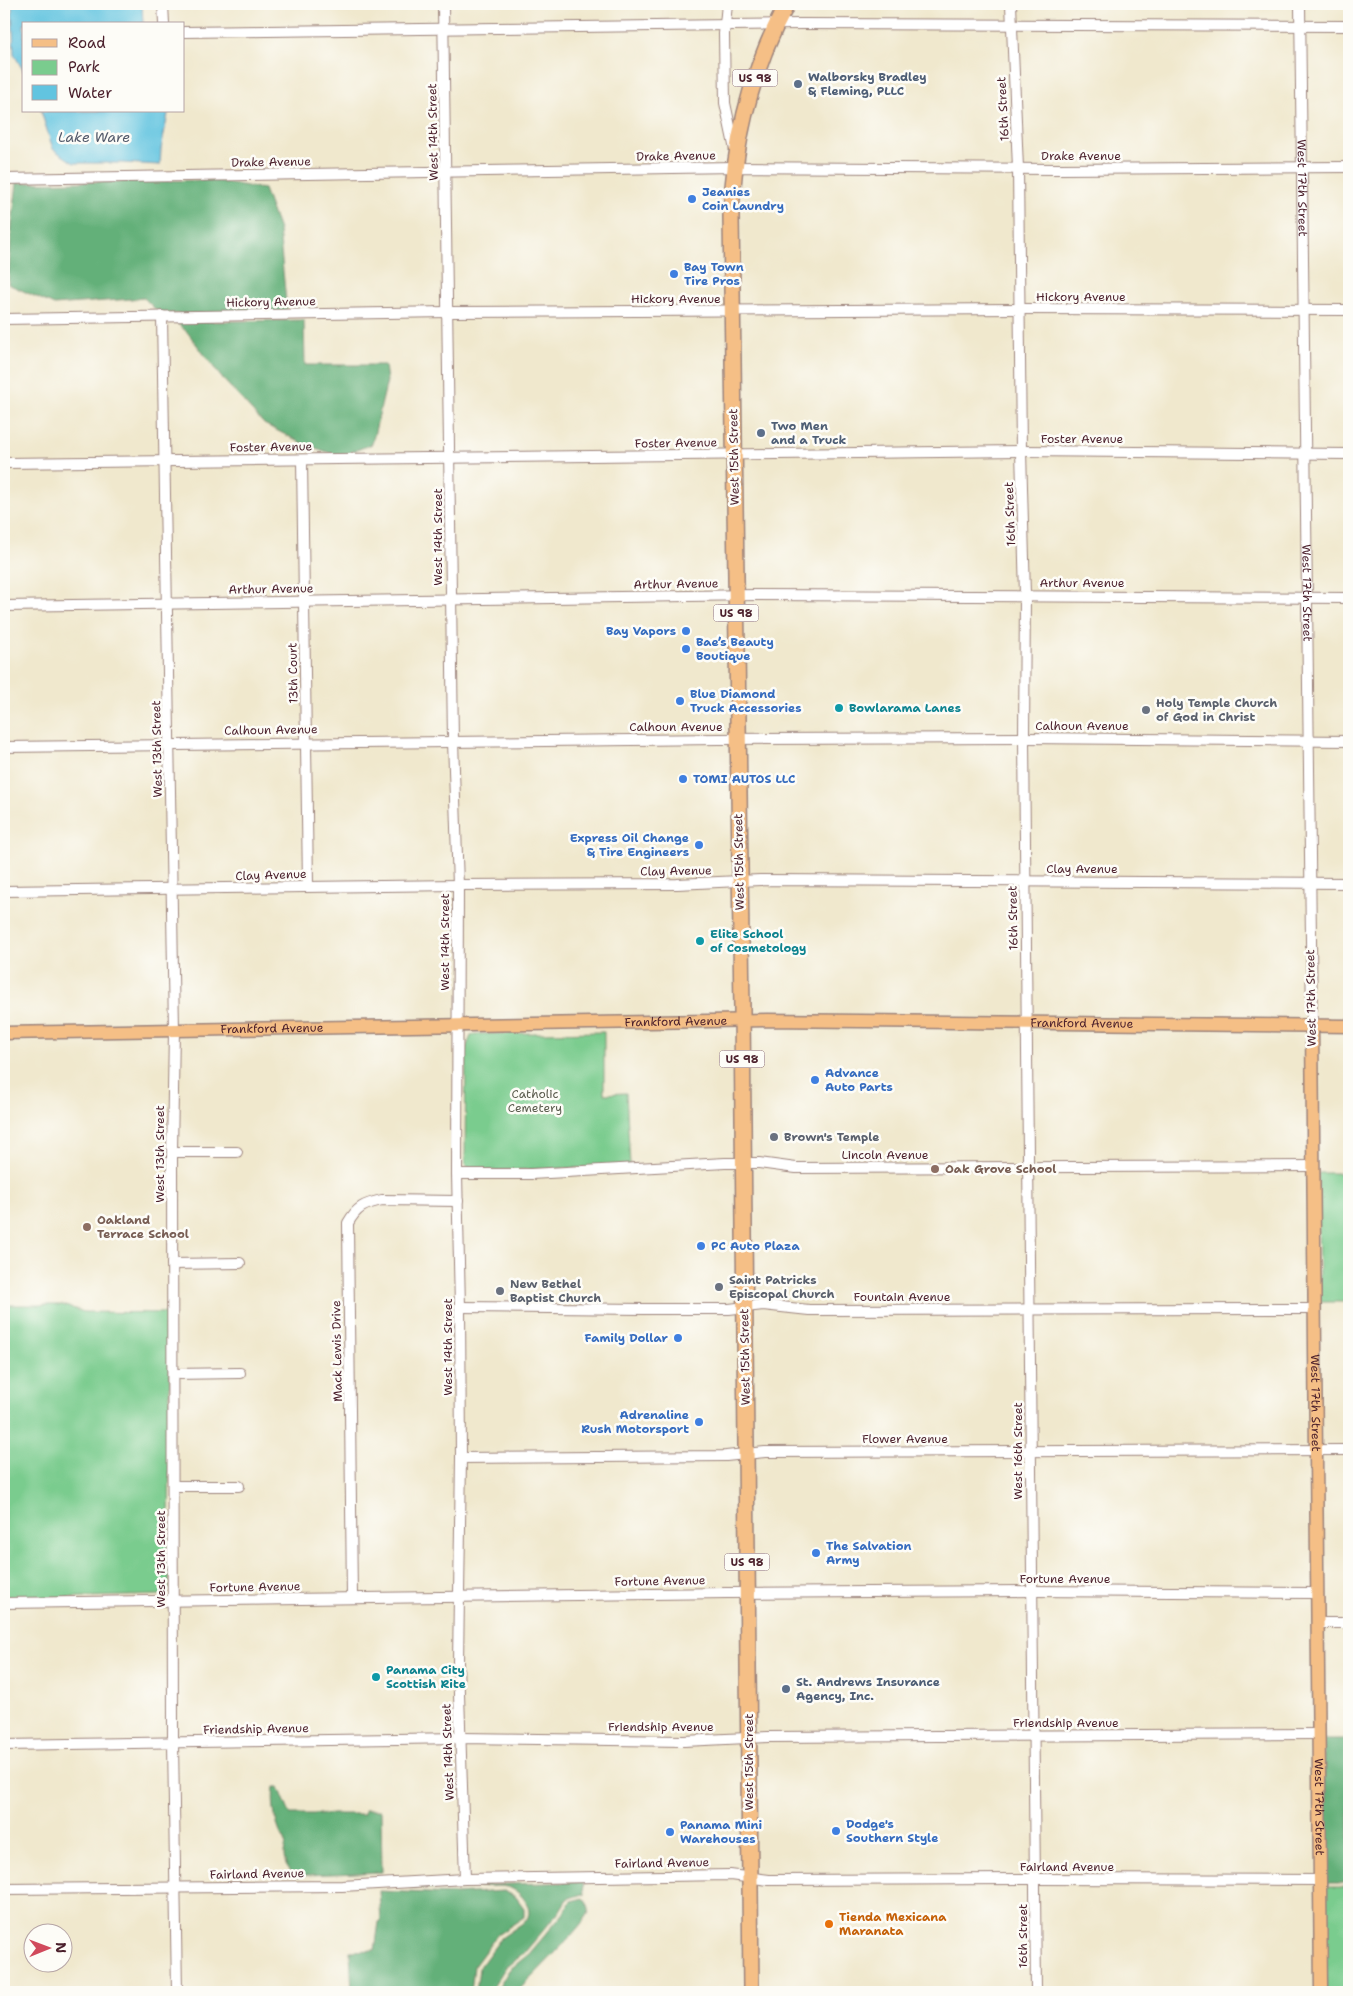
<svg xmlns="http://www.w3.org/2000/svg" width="1353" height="1996" viewBox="0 0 1353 1996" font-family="'Shantell Sans',sans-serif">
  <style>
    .green { fill: #7acc8e; stroke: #62765c }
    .forest { fill: #63b079; stroke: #566852 }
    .water { fill: #62c4e0; stroke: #567286 }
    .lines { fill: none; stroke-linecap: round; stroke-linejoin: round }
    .minor-casing { stroke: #9d847c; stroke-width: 12 }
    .major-casing { stroke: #9d847c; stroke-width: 15 }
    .highway-casing { stroke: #9d847c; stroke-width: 18 }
    .minor { stroke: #fff; stroke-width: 10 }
    .major { stroke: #f5bf86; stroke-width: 12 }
    .highway { stroke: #f5bf86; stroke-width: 15 }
    .service-dot { fill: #5c6f8a; stroke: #fdfcf7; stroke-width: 2 }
    .shop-dot { fill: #3f7fe0; stroke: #fdfcf7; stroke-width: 2 }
    .culture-dot { fill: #0f9aa8; stroke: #fdfcf7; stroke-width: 2 }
    .worship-dot { fill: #6b7280; stroke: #fdfcf7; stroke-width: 2 }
    .education-dot { fill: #8d6e63; stroke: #fdfcf7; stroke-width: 2 }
    .food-dot { fill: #e8710a; stroke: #fdfcf7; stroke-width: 2 }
    .labels { text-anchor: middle; stroke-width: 5; stroke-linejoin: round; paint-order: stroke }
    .shield { fill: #fdfcf7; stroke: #806168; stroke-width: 1 }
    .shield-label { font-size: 11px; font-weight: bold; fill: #4a1f2b }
    .service-label { font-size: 12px; font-weight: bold; fill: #4e5e75; stroke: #fdfcf7; text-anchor: start }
    .street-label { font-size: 12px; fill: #4a1f2b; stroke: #fdfcf7 }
    .shop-label { font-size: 12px; font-weight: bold; fill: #366cbe; stroke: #fdfcf7; text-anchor: start }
    .worship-label { font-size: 12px; font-weight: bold; fill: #5b616d; stroke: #fdfcf7; text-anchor: start }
    .culture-label { font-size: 12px; font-weight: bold; fill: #0d838f; stroke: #fdfcf7; text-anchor: start }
    .park-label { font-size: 12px; fill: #5b5c4e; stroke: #fdfcf7 }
    .education-label { font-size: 12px; font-weight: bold; fill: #785e54; stroke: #fdfcf7; text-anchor: start }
    .food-label { font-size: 12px; font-weight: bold; fill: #c56008; stroke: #fdfcf7; text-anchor: start }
    .water-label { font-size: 14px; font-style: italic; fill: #52596a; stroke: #fdfcf7 }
  </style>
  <rect width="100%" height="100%" fill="#fdfcf7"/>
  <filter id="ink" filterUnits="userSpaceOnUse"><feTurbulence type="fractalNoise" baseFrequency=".02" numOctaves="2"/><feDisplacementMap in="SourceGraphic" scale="10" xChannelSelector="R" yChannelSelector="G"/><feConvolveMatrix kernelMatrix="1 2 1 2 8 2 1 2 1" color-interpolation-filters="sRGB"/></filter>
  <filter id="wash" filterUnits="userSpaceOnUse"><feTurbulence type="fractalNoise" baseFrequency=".0096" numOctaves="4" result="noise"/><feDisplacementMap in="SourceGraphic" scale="20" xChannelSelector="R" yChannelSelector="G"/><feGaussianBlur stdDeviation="1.12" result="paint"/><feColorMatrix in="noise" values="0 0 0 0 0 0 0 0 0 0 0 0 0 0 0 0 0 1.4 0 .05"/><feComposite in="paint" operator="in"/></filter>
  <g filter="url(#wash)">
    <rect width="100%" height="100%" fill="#f0e8cd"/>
    <path class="green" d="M604,1032v62l22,-1 4,72 -26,2 -132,4 -7,-7 1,-116 5,-12 4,-2z
      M1318,1173h31v129h-30z
      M4,1305h59l21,7 86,1 -1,278 -4,4 -161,4z
      M1324,1887h25v105h-24z"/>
    <path class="forest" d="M213,180l51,9 15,41 8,82 -127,2 -16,-16 -90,7 -46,-21 4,-60 5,-41z
      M304,320l1,45h80l2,16 -15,63 -28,11h-8l-32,-11 -40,-20 -43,-47 -33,-44 -12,-11z
      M1323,1739h26v144h-20l-3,3z
      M274,1787h5l11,27h74v-4h17l1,62 -75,3 -9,3c-7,-6 -14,-13 -14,-23 0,-6 3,-9 1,-15 -2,-4 -5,-6 -6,-10 -5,-13 -7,-30 -5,-43z
      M583,1882l1,13 -2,-1 -15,5 -8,13 -34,40 -20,16 -15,24h-14l3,-24 22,-30 26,-18c7,-13 -7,-30 -20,-33 -13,-3 -36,2 -51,2 -15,1 -31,-1 -47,-2z
      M379,1891l76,3 49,-3 12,6 8,11v9l-27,18 -23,31 -3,26h-119l-2,-41 25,-1 4,-28 2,-1z
      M583,1898c3,4 7,8 6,14 -3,11 -60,68 -72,80h-21l13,-22 20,-16 34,-40 8,-13z"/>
    <path class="water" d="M12,4h130l1,20h-119v48l-10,-18z
      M41,111h126l1,3 -7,35 -1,16 -38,-2h-48l-21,-14z"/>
  </g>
  <g filter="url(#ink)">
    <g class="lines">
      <g class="minor-casing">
        <g id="minor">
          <path d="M163,4l1,20"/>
          <path d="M443,4l10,737 5,144 -1,289 3,133 1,151 -3,205 7,216"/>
          <path d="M727,4l-3,30 1,69 10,47"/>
          <path d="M1011,4l7,164 3,283 4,144 -1,143 12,1254"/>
          <path id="s1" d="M1300,4l12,1021"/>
          <path d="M184,32l617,-8 548,2"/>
          <path d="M4,179l730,-12 326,2 289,-2"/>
          <path d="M162,316l12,714 -2,122 1,591 4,249"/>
          <path d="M4,319l444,-7 571,-3 330,1"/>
          <path d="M302,460l6,426"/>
          <path d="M4,463l1017,-12 328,3"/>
          <path d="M4,606l752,-11 593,3"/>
          <path d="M4,747l714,-8 306,-1 325,3"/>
          <path d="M4,891l454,-6 219,-1 83,-4 589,3"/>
          <path d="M172,1152h65"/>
          <path d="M457,1174h74l194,-11h34l37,5 517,-2"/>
          <path d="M172,1264l68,-1"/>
          <path d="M460,1307l183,2h86l34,-4 46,5 505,-1"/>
          <path d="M173,1374l67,-1"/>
          <path d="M461,1458l265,-2 39,-4 584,-2"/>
          <path d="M174,1486h65"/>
          <path d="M352,1598l-4,-375c9,-16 16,-19 34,-23l76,1"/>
          <path d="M4,1603l723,-10 305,-2 284,2"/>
          <path d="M1317,1623h32"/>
          <path d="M4,1745l457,-7 223,3 84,-4 550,-3"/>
          <path d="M4,1889l338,-3 123,-7 265,-4 39,5 266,-1 285,1"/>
        </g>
      </g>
      <g class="major-casing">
        <g id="major">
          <path id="s2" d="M1312,1025l9,967"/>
          <path id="s3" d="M4,1033l763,-13 582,6"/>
        </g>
      </g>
      <g class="highway-casing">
        <path id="highway" d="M751,1992l-9,-983 -11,-793c3,-75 20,-146 56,-212"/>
      </g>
      <use href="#minor" class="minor"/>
      <use href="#major" class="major"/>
      <use href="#highway" class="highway"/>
    </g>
  </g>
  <g class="service-dot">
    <circle cx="798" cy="84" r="5"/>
    <circle cx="761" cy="433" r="5"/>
    <circle cx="786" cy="1689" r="5"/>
  </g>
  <g class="shop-dot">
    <circle cx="692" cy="199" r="5"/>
    <circle cx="674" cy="274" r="5"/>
    <circle cx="686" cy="631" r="5"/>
    <circle cx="686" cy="649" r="5"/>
    <circle cx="680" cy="701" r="5"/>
    <circle cx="683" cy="779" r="5"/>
    <circle cx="699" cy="845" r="5"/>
    <circle cx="815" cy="1080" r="5"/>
    <circle cx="701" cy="1246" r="5"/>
    <circle cx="678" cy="1338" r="5"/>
    <circle cx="699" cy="1422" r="5"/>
    <circle cx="816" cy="1553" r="5"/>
    <circle cx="836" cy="1831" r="5"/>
    <circle cx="670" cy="1832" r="5"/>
  </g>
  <g class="culture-dot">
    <circle cx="839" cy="708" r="5"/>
    <circle cx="700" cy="941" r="5"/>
    <circle cx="376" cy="1677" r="5"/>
  </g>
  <g class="worship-dot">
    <circle cx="1146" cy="710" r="5"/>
    <circle cx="774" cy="1137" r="5"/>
    <circle cx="719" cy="1287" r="5"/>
    <circle cx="500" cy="1291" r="5"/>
  </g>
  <g class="education-dot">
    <circle cx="935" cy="1169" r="5"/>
    <circle cx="87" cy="1227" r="5"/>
  </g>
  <circle class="food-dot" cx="829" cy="1924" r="5"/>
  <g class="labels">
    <g class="shield">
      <rect x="732.5" y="69.5" width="45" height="17" rx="4"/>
      <rect x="713.5" y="604.5" width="45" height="17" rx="4"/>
      <rect x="719.5" y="1050.5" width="45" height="17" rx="4"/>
      <rect x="724.5" y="1553.5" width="45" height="17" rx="4"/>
    </g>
    <g class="shield-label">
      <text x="755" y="82">US 98</text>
      <text x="736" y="617">US 98</text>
      <text x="742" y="1063">US 98</text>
      <text x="747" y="1566">US 98</text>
    </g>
    <g class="service-label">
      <text x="808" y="81">Walborsky Bradley<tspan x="808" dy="14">&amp; Fleming, PLLC</tspan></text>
      <text x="771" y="430">Two Men<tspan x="771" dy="14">and a Truck</tspan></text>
      <text x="796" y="1686">St. Andrews Insurance<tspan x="796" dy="14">Agency, Inc.</tspan></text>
    </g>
    <g class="street-label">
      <text transform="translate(1003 109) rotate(-93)" y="4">16th Street</text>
      <text transform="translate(433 132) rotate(-91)" y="4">West 14th Street</text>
      <text transform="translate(676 156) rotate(-1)" y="4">Drake Avenue</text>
      <text x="1081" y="160">Drake Avenue</text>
      <text transform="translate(271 162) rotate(-1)" y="4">Drake Avenue</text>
      <text dy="4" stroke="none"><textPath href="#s1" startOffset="184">West 17th Street</textPath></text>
      <text x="1081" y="301">Hickory Avenue</text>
      <text x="676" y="303">Hickory Avenue</text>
      <text transform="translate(271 302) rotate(-1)" y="4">Hickory Avenue</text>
      <text x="1082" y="443">Foster Avenue</text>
      <text transform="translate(676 443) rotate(-1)" y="4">Foster Avenue</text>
      <text transform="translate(271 447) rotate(-1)" y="4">Foster Avenue</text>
      <text transform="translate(734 457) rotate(-91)" y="4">West 15th Street</text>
      <text transform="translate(1010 514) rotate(-92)" y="4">16th Street</text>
      <text transform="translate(438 537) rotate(-90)" y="4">West 14th Street</text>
      <text x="1082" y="587">Arthur Avenue</text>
      <text transform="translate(676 584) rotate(-1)" y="4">Arthur Avenue</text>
      <text transform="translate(271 589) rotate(-1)" y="4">Arthur Avenue</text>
      <text dy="4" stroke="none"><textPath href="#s1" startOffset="589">West 17th Street</textPath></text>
      <text transform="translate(293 673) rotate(-91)" y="4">13th Court</text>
      <text x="1082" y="730">Calhoun Avenue</text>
      <text x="676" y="731">Calhoun Avenue</text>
      <text transform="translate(271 730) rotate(-1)" y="4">Calhoun Avenue</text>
      <text transform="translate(157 749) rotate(-91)" y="4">West 13th Street</text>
      <text transform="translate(739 862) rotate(-91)" y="4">West 15th Street</text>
      <text x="1082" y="873">Clay Avenue</text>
      <text transform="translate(676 871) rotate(-1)" y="4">Clay Avenue</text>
      <text transform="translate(271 875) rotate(-2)" y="4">Clay Avenue</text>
      <text transform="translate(1013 918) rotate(-91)" y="4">16th Street</text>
      <text transform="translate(445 942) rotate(-90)" y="4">West 14th Street</text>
      <text transform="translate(1311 998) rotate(-91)" y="4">West 17th Street</text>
      <text dy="4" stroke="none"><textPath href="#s3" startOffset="672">Frankford Avenue</textPath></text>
      <text dy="4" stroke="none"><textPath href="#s3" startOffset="1078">Frankford Avenue</textPath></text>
      <text dy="4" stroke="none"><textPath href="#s3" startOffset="268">Frankford Avenue</textPath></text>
      <text transform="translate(160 1154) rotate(-90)" y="4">West 13th Street</text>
      <text x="885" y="1159">Lincoln Avenue</text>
      <text x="902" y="1301">Fountain Avenue</text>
      <text transform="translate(448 1347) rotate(-90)" y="4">West 14th Street</text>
      <text transform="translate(337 1351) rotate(-91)" y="4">Mack Lewis Drive</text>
      <text transform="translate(745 1357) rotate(-91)" y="4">West 15th Street</text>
      <text dy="4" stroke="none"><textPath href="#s2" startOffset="378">West 17th Street</textPath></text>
      <text x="905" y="1443">Flower Avenue</text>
      <text transform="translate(1018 1451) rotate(-90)" y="4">West 16th Street</text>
      <text transform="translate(161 1559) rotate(-90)" y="4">West 13th Street</text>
      <text x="1065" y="1583">Fortune Avenue</text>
      <text transform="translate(660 1581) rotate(-1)" y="4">Fortune Avenue</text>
      <text transform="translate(255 1587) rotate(-1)" y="4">Fortune Avenue</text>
      <text x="1066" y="1727">Friendship Avenue</text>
      <text x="661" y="1731">Friendship Avenue</text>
      <text transform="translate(256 1729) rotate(-1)" y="4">Friendship Avenue</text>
      <text transform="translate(448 1752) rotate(-92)" y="4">West 14th Street</text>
      <text transform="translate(749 1762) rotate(-90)" y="4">West 15th Street</text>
      <text dy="4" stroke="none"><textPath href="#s2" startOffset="782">West 17th Street</textPath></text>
      <text transform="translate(662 1863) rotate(-1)" y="4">Fairland Avenue</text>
      <text x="1067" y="1871">Fairland Avenue</text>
      <text transform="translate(257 1874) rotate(-1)" y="4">Fairland Avenue</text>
      <text transform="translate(1023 1936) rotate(-90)" y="4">16th Street</text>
    </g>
    <g class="shop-label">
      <text x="702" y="196">Jeanies<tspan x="702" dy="14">Coin Laundry</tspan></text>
      <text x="684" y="271">Bay Town<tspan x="684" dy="14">Tire Pros</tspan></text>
      <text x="676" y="635" text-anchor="end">Bay Vapors</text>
      <text x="696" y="646">Bae’s Beauty<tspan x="696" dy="14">Boutique</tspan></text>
      <text x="690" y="698">Blue Diamond<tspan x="690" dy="14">Truck Accessories</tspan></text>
      <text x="693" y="783">TOMI AUTOS LLC</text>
      <text x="689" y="842" text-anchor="end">Express Oil Change<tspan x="689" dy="14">&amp; Tire Engineers</tspan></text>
      <text x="825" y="1077">Advance<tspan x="825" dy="14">Auto Parts</tspan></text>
      <text x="711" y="1250">PC Auto Plaza</text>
      <text x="668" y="1342" text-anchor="end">Family Dollar</text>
      <text x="689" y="1419" text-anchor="end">Adrenaline<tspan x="689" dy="14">Rush Motorsport</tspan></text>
      <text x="826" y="1550">The Salvation<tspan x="826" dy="14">Army</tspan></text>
      <text x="846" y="1828">Dodge's<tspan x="846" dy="14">Southern Style</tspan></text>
      <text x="680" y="1829">Panama Mini<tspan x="680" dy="14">Warehouses</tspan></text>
    </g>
    <g class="worship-label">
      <text x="1156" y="707">Holy Temple Church<tspan x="1156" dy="14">of God in Christ</tspan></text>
      <text x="784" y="1141">Brown's Temple</text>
      <text x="729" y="1284">Saint Patricks<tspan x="729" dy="14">Episcopal Church</tspan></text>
      <text x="510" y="1288">New Bethel<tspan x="510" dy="14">Baptist Church</tspan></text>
    </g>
    <g class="culture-label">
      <text x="849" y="712">Bowlarama Lanes</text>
      <text x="710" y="938">Elite School<tspan x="710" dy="14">of Cosmetology</tspan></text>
      <text x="386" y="1674">Panama City<tspan x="386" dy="14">Scottish Rite</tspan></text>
    </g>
    <g class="park-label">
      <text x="535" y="1098">Catholic<tspan x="535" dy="14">Cemetery</tspan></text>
    </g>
    <g class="education-label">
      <text x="945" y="1173">Oak Grove School</text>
      <text x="97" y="1224">Oakland<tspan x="97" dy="14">Terrace School</tspan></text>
    </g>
    <g class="food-label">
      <text x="839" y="1921">Tienda Mexicana<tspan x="839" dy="14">Maranata</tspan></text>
    </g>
    <g class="water-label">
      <text x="94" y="142">Lake Ware</text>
    </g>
  </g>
  <rect width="1353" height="1996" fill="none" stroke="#fdfcf7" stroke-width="20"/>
  <rect x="22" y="22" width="162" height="90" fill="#fdfcf7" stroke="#b5a4a5"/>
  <rect x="32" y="39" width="25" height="8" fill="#f5bf86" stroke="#b5a4a5"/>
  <text x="68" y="48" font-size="15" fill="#4a1f2b">Road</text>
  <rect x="32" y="60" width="25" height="15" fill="#7acc8e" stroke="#b5a4a5"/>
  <text x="68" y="72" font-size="15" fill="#4a1f2b">Park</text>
  <rect x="32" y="85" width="25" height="15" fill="#62c4e0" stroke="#b5a4a5"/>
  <text x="68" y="98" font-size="15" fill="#4a1f2b">Water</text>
  <g transform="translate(48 1948) rotate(89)"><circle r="24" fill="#fdfcf7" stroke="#b5a4a5"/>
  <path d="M0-4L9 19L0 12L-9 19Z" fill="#d1495b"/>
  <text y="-8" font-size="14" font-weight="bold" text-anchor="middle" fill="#4a1f2b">N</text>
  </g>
</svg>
